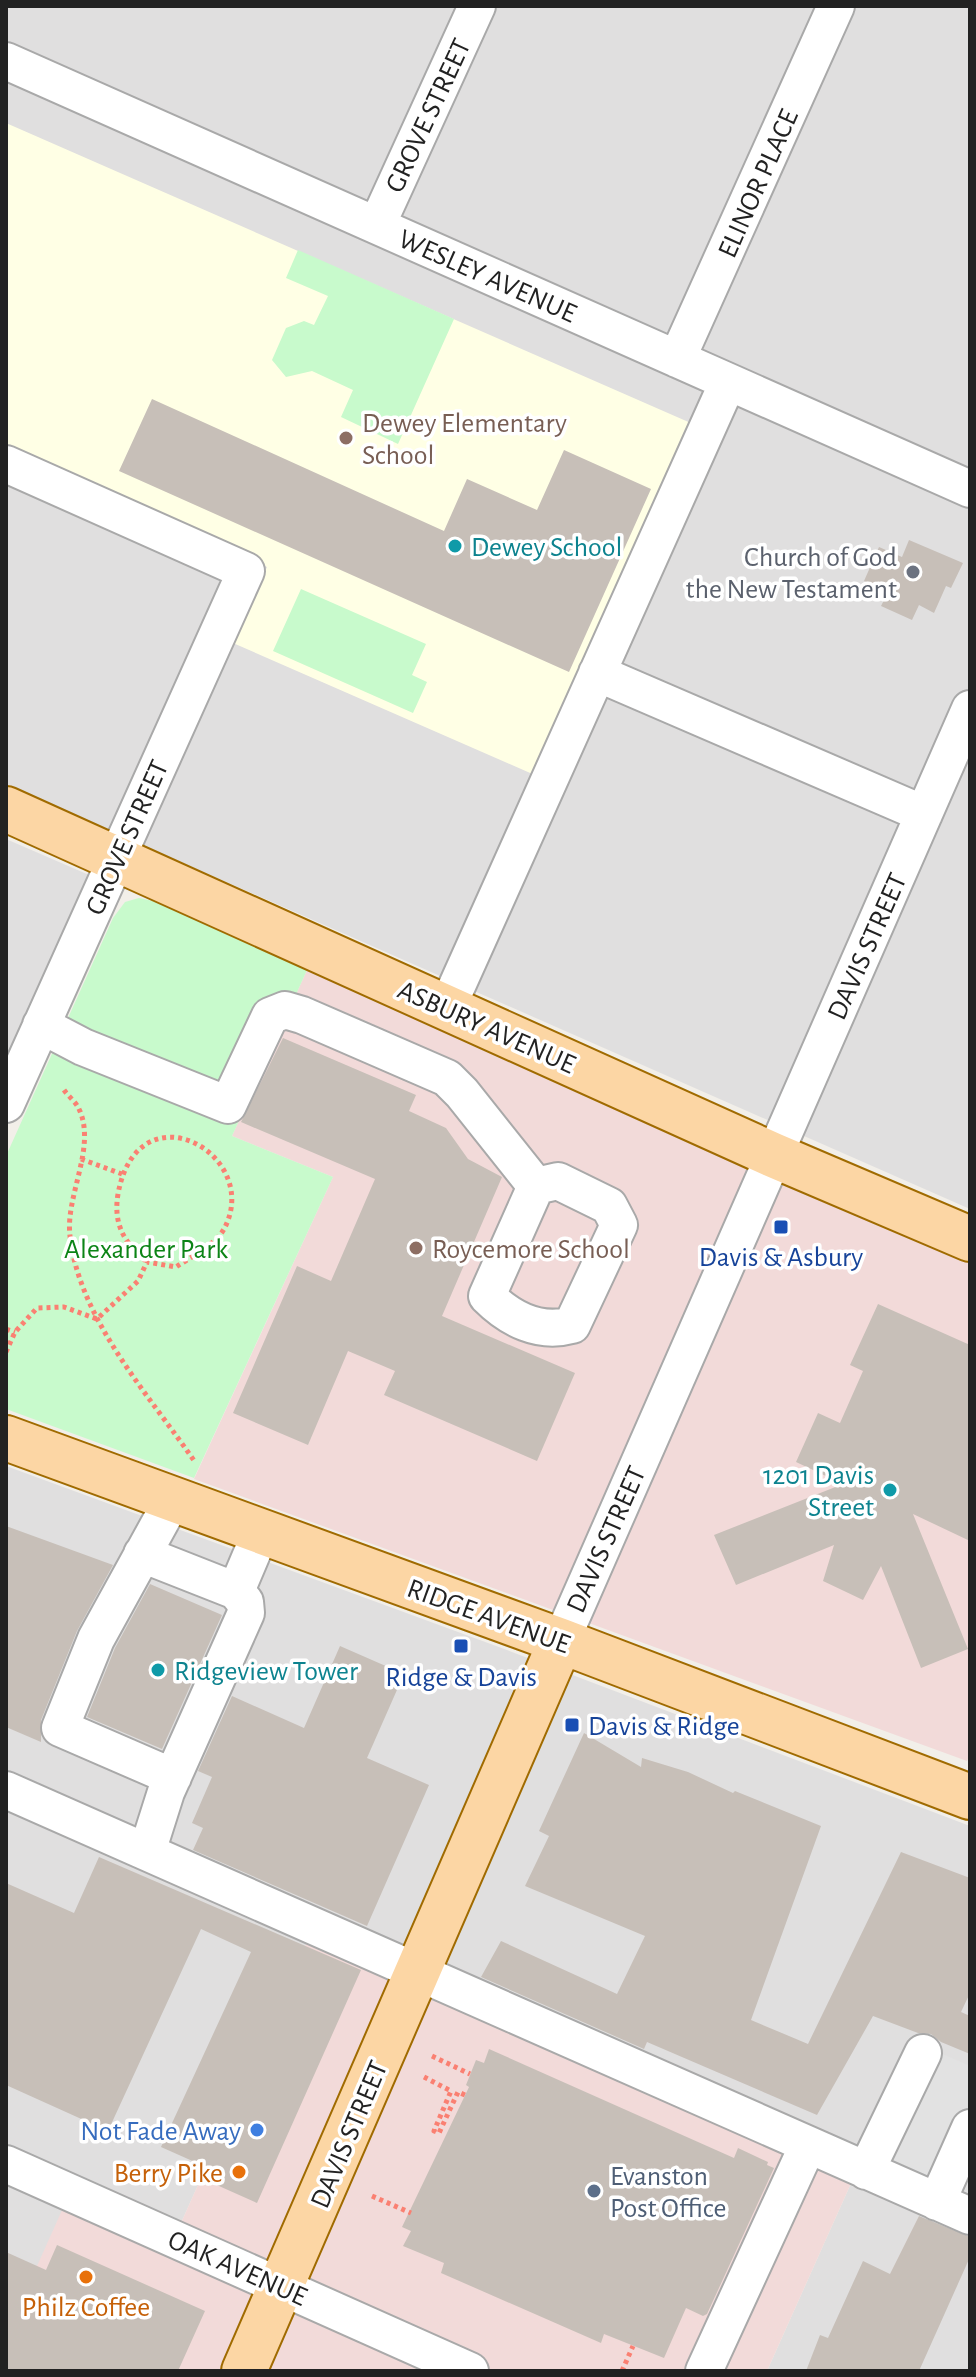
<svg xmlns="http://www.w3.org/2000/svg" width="976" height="2377" viewBox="0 0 976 2377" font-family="'Alegreya Sans',sans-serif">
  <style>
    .residential { fill: #e0dfdf }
    .commercial { fill: #f2dad9 }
    .education { fill: #ffffe5 }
    .park { fill: #c8facc }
    .parking { fill: #e2e2e2 }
    .building { fill: #c7bfb8 }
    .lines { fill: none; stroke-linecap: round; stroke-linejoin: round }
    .minor-casing { stroke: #a9a9a9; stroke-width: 40 }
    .major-casing { stroke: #a06b00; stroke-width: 48 }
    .path { stroke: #fa8072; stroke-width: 5; stroke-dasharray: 4 4; stroke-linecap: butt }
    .minor { stroke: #fff; stroke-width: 36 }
    .major { stroke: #fcd6a4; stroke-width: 44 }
    .education-dot { fill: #8d6e63; stroke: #fff; stroke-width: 3 }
    .culture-dot { fill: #0f9aa8; stroke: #fff; stroke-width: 3 }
    .worship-dot { fill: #6b7280; stroke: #fff; stroke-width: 3 }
    .transit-dot { fill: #1a4fb4; stroke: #fff; stroke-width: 3 }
    .shop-dot { fill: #3f7fe0; stroke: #fff; stroke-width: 3 }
    .food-dot { fill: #e8710a; stroke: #fff; stroke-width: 3 }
    .service-dot { fill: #5c6f8a; stroke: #fff; stroke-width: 3 }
    .labels { text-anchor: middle; stroke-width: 7; stroke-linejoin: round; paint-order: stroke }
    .street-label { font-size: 28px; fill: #222; stroke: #fff }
    .education-label { font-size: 28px; fill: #785e54; stroke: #fff; text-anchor: start }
    .culture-label { font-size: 28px; fill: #0d838f; stroke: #fff; text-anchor: start }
    .worship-label { font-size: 28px; fill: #5b616d; stroke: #fff; text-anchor: end }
    .park-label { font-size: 28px; fill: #0c8416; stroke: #fff }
    .transit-label { font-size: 28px; fill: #164399; stroke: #fff }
    .shop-label { font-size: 28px; fill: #366cbe; stroke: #fff; text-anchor: end }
    .food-label { font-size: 28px; fill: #c56008; stroke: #fff; text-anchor: end }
    .service-label { font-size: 28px; fill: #4e5e75; stroke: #fff; text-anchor: start }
  </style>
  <rect width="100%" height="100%" fill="#f2efe9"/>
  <path class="residential" d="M6,6h964v1203l-964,-424z
    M6,839l83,36 -83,185z
    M6,1466l501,184 463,176v545h-203l94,-210 -552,-223 -133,296 -170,101z"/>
  <path class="commercial" d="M307,970l663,293v491l-3,7 -773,-282 139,-302 -101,-41z
    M316,1922l545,239 -94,210h-761v-36l66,-147 104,46z"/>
  <path class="education" d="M6,123l687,301 -156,352 -304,-133 34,-76 -261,-114z"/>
  <path class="park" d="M298,250l156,69 -56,125 -57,-27 12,-27 -41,-19 -26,6 -14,-17 14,-32 18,-7 10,4 14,-29 -42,-18z
    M301,589l125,55 -14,31 15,7 -14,31 -140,-62z
    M139,898l14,3 154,69 -75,166 101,41 -139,301 -188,-69v-253l107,-238 12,-16z"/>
  <path class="parking" d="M915,2042l55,24v134l-105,-46z"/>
  <path class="building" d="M152,399l292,132 23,-52 70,31 27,-60 87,39 -82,183 -450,-201z
    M909,540l54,23 -12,25 -5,-2 -12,27 -15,-8 -7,15 -31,-14 7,-14 -24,-11 15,-34 23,10z
    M283,1038l133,57 -7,16 37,17 22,31 34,18 -60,139 133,57 -38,88 -153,-66 11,-24 -47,-20 -40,94 -75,-32 64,-147 34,15 44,-102 -134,-57z
    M878,1304l92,41v196l-57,-27 55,135 -47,19 -40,-102 -18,34 -40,-19 11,-36 -98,40 -22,-50 129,-51 -47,-22 22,-49 22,10 23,-52 -13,-6z
    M6,1526l107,39 -36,66 -36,89v22l-35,-15z
    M150,1584l72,31 -60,134 -75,-32 28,-69z
    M340,1646l64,28 -37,84 62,27 -62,141 -174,-76 10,-22 -11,-5 20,-46 -14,-6 34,-75 72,32z
    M584,1733l57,34 1,-9 46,14 45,21 2,-2 86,35 -70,194 57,24 93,-192 69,26v115l-9,19 9,4v38l-29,-12 -10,-8 -13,-1 -45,-17 -56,99 -170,-73 -3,7 -163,-72 20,-36 116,53 28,-58 -120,-50 24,-50 -10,-5z
    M99,1857l262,113 -104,233 -56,-25 5,-11 -45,-20 90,-195 -50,-23 -93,202 -102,-46v-202l68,30z
    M489,2049l245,109 4,-10 30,14 -1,3 7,3 -67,146 -4,2 -17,-8 -22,50 -60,-24 -3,9 -160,-70 3,-10 -41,-17 8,-15 -9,-4 67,-140 -3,-2 10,-25 8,3z
    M919,2216l51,21v20l-51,114h-113l14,-36 8,3 35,-77 27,13z
    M57,2245l148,66 -27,60h-172v-119l40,18z"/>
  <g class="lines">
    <g class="minor-casing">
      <path id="minor" d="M6,61l964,428
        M377,225l100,-219
        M677,359l159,-353
        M6,464l240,107 -240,533
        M597,673l327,141
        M447,1008l281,-626
        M41,1025l42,22 145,58 42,-89 15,-6 17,5 145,63 15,15 74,93
        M558,1181l51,25 10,19 -47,100c-33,9 -62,-6 -85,-29l49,-110z
        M173,1499l-77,140 -36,89 113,49
        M142,1554l94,37
        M561,1641l409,-932
        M6,1790l964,426
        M147,1852l19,-60 80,-179 -1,-11 -9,-11 25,-59
        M6,2164l464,207
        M866,2171l57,-118
        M937,2202l33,-74
        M704,2371l104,-226"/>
    </g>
    <g class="major-casing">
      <path id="major" d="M6,809l767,346 197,84
        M6,1438l555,203 409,156
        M244,2371l317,-730"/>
    </g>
    <path class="path" d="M64,1090c4,6 12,12 15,19 18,38 -14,87 -9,127 9,83 79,159 125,226
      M81,1159l41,15
      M6,1329l9,3
      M6,1352l9,-20 22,-24 27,-1 33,12 41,-38 9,-19 29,5c15,-10 39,-22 48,-38 40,-74 -86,-145 -106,-35 -5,30 6,49 29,68
      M432,2056l38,18
      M424,2077l27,14 -17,40 5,2 19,-41 7,3
      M372,2196l39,17
      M622,2371l11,-25"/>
    <use href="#minor" class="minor"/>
    <use href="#major" class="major"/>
  </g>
  <g class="education-dot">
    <circle cx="346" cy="438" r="8"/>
    <circle cx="416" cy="1248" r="8"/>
  </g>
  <g class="culture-dot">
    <circle cx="455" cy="546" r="8"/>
    <circle cx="890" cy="1490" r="8"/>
    <circle cx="158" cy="1670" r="8"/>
  </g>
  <circle class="worship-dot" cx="913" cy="572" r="8"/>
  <g class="transit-dot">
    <rect x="773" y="1219" width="16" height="16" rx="4"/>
    <rect x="453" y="1638" width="16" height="16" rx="4"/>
    <rect x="564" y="1717" width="16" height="16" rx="4"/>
  </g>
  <circle class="shop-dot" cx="257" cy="2130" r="8"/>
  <g class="food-dot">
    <circle cx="239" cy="2172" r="8"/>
    <circle cx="86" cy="2277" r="8"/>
  </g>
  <circle class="service-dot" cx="594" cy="2191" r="8"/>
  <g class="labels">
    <g class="street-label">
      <text transform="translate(427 115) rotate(-65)" y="10">GROVE STREET</text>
      <text transform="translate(757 183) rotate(-66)" y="10">ELINOR PLACE</text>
      <text transform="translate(488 275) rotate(24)" y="10">WESLEY AVENUE</text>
      <text transform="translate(126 837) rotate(-66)" y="10">GROVE STREET</text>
      <text transform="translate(866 946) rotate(-66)" y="10">DAVIS STREET</text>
      <text transform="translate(487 1026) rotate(24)" y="10">ASBURY AVENUE</text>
      <text transform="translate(605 1539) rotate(-66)" y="10">DAVIS STREET</text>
      <text transform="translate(489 1615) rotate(20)" y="10">RIDGE AVENUE</text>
      <text transform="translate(348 2134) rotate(-67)" y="10">DAVIS STREET</text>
      <text transform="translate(238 2267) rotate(24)" y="10">OAK AVENUE</text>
    </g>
    <g class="education-label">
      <text x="362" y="432">Dewey Elementary<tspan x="362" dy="32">School</tspan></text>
      <text x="432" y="1258">Roycemore School</text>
    </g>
    <g class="culture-label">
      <text x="471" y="556">Dewey School</text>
      <text x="874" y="1484" text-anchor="end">1201 Davis<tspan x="874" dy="32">Street</tspan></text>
      <text x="174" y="1680">Ridgeview Tower</text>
    </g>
    <g class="worship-label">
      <text x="897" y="566">Church of God<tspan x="897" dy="32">the New Testament</tspan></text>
    </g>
    <g class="park-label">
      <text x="146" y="1258">Alexander Park</text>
    </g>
    <g class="transit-label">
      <text x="781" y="1266">Davis &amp; Asbury</text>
      <text x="461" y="1686">Ridge &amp; Davis</text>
      <text x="588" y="1735" text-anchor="start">Davis &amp; Ridge</text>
    </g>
    <g class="shop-label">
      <text x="241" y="2140">Not Fade Away</text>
    </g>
    <g class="food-label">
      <text x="223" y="2182">Berry Pike</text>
      <text x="86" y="2316" text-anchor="middle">Philz Coffee</text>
    </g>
    <g class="service-label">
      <text x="610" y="2185">Evanston<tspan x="610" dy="32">Post Office</tspan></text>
    </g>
  </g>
  <rect width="976" height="2377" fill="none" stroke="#222222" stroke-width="16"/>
</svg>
